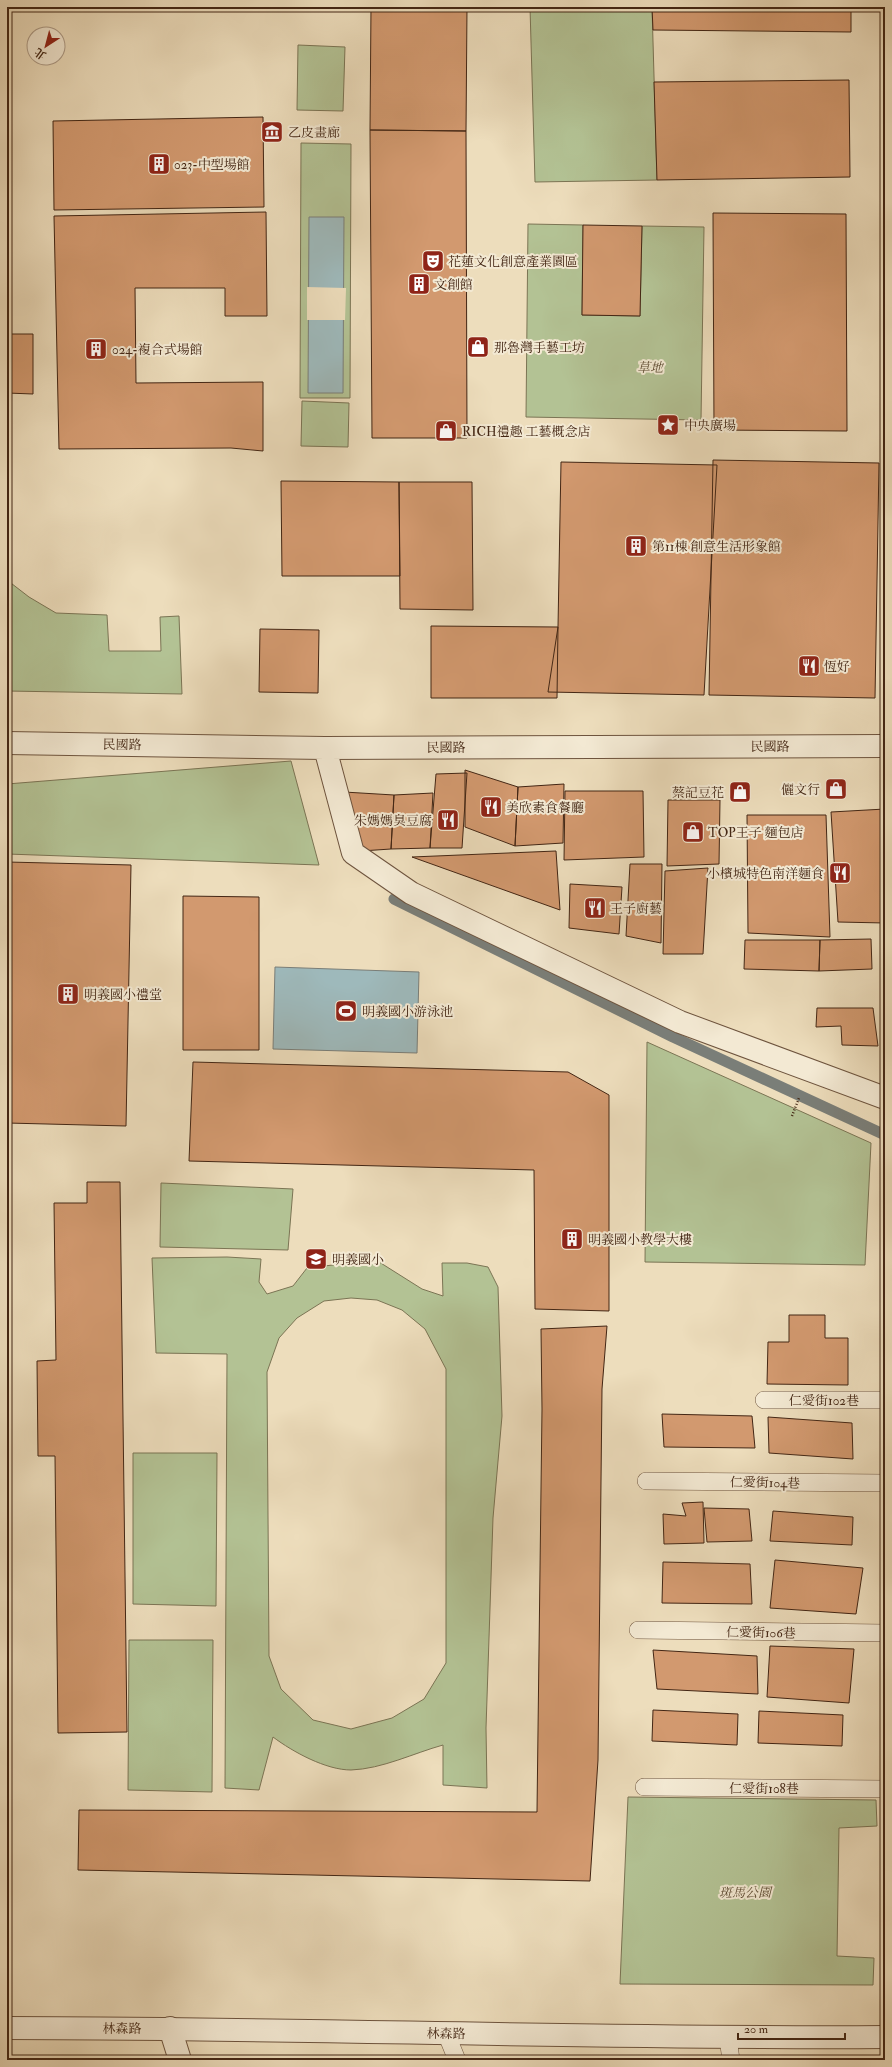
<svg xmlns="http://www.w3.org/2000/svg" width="892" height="2067" viewBox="0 0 892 2067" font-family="'IM FELL Double Pica','Noto Serif TC',serif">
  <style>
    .green { fill: #b3c294; stroke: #7b7454; fill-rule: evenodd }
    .water { fill: #9eb9bb; stroke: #7a7e78 }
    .pier { fill: #edddbc }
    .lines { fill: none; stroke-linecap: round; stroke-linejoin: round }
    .stream { stroke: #7a7e78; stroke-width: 11 }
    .building { fill: #d2996f; stroke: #432614 }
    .service-casing { stroke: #6e543e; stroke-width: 18 }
    .minor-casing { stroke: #6e543e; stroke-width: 24 }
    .tertiary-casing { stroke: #6e543e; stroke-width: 24 }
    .path { stroke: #432614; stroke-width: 2.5; stroke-dasharray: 1 2; stroke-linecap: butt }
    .service { stroke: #f3e9d3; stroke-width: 17 }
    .minor { stroke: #f3e9d3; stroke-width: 22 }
    .tertiary { stroke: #f3e9d3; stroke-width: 22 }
    .labels { text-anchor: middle; stroke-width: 4; stroke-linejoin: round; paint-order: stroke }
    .poi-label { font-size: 13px; fill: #432614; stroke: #f3e9d3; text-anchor: start }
    .park-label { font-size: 13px; font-style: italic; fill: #5f4d34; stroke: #f3e9d3 }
    .street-label { font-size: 13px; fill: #432614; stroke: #f3e9d3 }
  </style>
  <rect width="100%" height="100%" fill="#edddbc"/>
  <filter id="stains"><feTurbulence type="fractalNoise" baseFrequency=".005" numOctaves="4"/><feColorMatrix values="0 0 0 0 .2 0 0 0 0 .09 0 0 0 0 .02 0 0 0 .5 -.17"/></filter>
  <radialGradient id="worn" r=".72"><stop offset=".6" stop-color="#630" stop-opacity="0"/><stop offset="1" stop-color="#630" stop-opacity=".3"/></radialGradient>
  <path class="green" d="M530,7h122l5,173 -122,2z
    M298,45l47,2 -2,64 -46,-1z
    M301,143l50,1 -1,254h-50z
    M528,224l55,1 -1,90 58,1 2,-90 62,1 -3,193 -175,-3z
    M302,401l47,2 -1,44 -47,-1z
    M7,580l22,17 27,16 51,2 2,36h52l-1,-34 19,-1 3,78 -175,-3z
    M291,761l28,104 -312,-11v-70z
    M647,1042l224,101 -6,122 -220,-3z
    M161,1183l132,6 -5,61 -128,-3z
    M227,1257l34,2 -2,23 8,12 26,-8 14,-18 69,-8 46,29 21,7 -1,-33h25l21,4 10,20 4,129 -9,102 -7,210 1,60 -44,-3v-40c-29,8 -61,24 -92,25 -25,0 -58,-18 -78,-33l-14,53 -34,-2 2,-434 -71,-1 -4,-95zM351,1298l26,2 25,10 23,19 21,40v294l-22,36 -32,19 -41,11 -38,-9 -32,-31 -12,-33 -2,-284 12,-34 18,-20 27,-17z
    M133,1453h84l-1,153 -83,-2z
    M129,1640h84l-1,152 -84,-2z
    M628,1797l248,3 1,26 -38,2 -2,128 37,2 -1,27 -253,-1z"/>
  <path class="water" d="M309,217h35l-1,176h-35z
    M275,967l144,5 -2,81 -144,-4z"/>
  <path class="pier" d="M307,287l39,1 -1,32h-38z"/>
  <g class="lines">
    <path class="stream" d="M394,899l279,138 212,98"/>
  </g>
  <path class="building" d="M371,7h96l-1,124 -96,-1z
    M652,7h199v25l-198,-2z
    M849,80l1,97 -193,3 -3,-98z
    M263,117l1,90 -210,3 -1,-89z
    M370,130l96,1 1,307h-95z
    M266,212l1,104h-42v-28h-90l1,95 127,-1v69l-32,-3 -172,1 -5,-233z
    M713,213l133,1 1,217 -133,-1z
    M583,225l59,1 -2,90 -58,-1z
    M7,334h26v60l-26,-1z
    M713,460l166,3 -4,235 -166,-3z
    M561,462l156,3 -13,230 -156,-3 10,-65z
    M281,481l118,1 1,94h-118z
    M399,482h73l1,128 -73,-1z
    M431,626l127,1 -1,71h-126z
    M260,629l59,1 -1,63 -59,-1z
    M465,770l53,17 -3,59 -50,-19z
    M467,773l-5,75h-32l6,-74z
    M564,784l-1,59 -48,3 3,-59z
    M565,791h78l1,66 -80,3z
    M344,792l50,3 -3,54 -30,2z
    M433,793l-3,55 -39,1 3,-54z
    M668,800h52l-1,64 -52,2z
    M885,809v114l-47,-1 -7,-110z
    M747,815h79l4,122 -82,-4z
    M556,851l4,59 -148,-53z
    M7,862l124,3 -5,261 -119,-3z
    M630,864h32l-1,79 -35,-7z
    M708,868l-5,86h-40l2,-83z
    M570,884l52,3 -3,47 -50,-6z
    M183,896l76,1v153h-76z
    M871,939l1,30 -53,2 1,-31z
    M745,940h75l-1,31 -75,-2z
    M817,1008h56l5,38 -36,-1 -1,-19 -25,1z
    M193,1062l375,10 41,23v216l-74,-2 -1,-139 -345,-9z
    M87,1182h33l7,550 -69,1 -3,-277h-17l-1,-95 19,-1 -2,-157h33z
    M789,1315h36v23h23v47l-81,-1 1,-42h21z
    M607,1326l-5,63 -4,371 -8,121 -512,-11 1,-60 458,2 5,-403 -1,-80z
    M662,1414l90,2 3,32 -91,-1z
    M768,1417l84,6 1,36 -84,-6z
    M703,1502l1,41 -40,1 -1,-30 23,2 -4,-13z
    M704,1508l45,1 3,32 -45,1z
    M773,1511l80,6 -1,28 -82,-4z
    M775,1560l88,8 -7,46 -86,-6z
    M663,1562l87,2 2,40 -90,-1z
    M770,1646l84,3 -5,54 -82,-6z
    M653,1650l104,6 1,38 -101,-5z
    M653,1710l85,4 -1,31 -85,-4z
    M759,1711l84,4 -1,31 -84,-3z"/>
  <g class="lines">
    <g class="service-casing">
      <path id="service" d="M764,1400h121
        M646,1481l239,2
        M638,1630l247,3
        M644,1787l241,2
        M446,2033l11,27
        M728,2038l3,22"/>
    </g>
    <g class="minor-casing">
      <path id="minor" d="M7,743l318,5 560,-2
        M325,748l28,105 58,40 269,129 205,76
        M170,2028l10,32"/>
    </g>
    <g class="tertiary-casing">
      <path id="tertiary" d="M7,2028c293,0 585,11 878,9"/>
    </g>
    <path class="path" d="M792,1116l7,-18"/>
    <use href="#service" class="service"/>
    <use href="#minor" class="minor"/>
    <use href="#tertiary" class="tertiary"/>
  </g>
  <defs>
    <g id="museum-square" transform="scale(1.15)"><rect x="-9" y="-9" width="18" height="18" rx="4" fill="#8f2418" stroke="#f3e9d3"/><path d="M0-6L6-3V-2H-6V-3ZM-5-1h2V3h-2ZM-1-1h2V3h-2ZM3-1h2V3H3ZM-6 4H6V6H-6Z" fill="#fff"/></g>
    <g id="building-square" transform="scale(1.15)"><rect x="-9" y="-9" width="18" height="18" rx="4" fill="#8f2418" stroke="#f3e9d3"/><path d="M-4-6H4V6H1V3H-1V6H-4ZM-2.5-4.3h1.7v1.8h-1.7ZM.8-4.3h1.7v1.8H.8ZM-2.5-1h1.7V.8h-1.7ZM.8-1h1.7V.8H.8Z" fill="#fff"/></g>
    <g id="theatre-square" transform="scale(1.15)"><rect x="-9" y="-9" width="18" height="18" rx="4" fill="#8f2418" stroke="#f3e9d3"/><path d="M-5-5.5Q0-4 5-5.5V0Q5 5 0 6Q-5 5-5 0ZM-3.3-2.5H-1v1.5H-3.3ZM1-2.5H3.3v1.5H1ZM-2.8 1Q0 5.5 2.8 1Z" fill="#fff"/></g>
    <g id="shop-square" transform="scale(1.15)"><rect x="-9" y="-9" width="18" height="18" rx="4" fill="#8f2418" stroke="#f3e9d3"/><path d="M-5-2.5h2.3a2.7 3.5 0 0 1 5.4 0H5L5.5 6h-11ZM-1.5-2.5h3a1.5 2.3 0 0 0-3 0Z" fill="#fff"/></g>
    <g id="sight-square" transform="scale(1.15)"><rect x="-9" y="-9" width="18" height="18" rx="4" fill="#8f2418" stroke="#f3e9d3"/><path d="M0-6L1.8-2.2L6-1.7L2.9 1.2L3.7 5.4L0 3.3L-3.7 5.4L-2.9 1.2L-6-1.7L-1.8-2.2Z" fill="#fff"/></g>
    <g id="restaurant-square" transform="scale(1.15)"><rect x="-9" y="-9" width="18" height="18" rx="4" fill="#8f2418" stroke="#f3e9d3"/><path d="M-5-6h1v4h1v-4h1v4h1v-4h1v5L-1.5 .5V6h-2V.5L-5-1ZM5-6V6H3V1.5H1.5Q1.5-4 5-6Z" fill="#fff"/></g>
    <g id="stadium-square" transform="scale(1.15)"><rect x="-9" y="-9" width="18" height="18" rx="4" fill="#8f2418" stroke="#f3e9d3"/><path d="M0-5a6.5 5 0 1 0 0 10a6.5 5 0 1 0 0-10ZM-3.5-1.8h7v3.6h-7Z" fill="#fff"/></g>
    <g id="school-square" transform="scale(1.15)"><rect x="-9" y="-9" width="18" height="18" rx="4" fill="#8f2418" stroke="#f3e9d3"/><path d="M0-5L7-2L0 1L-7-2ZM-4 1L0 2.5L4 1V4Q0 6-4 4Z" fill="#fff"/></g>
  </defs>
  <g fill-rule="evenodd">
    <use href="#museum-square" x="272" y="132"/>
    <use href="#building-square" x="159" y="164"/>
    <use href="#theatre-square" x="433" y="261"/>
    <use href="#building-square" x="419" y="284"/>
    <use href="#shop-square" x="478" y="347"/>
    <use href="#building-square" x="96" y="349"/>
    <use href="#sight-square" x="668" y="425"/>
    <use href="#shop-square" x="446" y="431"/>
    <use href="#building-square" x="636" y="546"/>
    <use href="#restaurant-square" x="809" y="666"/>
    <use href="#shop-square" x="836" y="789"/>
    <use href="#shop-square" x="740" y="792"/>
    <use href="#restaurant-square" x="491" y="807"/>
    <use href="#restaurant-square" x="448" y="820"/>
    <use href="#shop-square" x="693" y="832"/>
    <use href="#restaurant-square" x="840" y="873"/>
    <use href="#restaurant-square" x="595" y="908"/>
    <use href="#building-square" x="68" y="994"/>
    <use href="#stadium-square" x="346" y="1011"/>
    <use href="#building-square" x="572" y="1239"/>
    <use href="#school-square" x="316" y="1259"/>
  </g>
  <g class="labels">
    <g class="poi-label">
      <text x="288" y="137">乙皮畫廊</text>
      <text x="174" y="169">023-中型場館</text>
      <text x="448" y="266">花蓮文化創意產業園區</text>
      <text x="434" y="289">文創館</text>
      <text x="494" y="352">那魯灣手藝工坊</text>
      <text x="112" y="354">024-複合式場館</text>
      <text x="684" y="430">中央廣場</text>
      <text x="462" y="436">RICH禮趣 工藝概念店</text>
      <text x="652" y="551">第11棟 創意生活形象館</text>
      <text x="824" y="671">恆好</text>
      <text x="820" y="794" text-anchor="end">儷文行</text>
      <text x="724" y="797" text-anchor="end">蔡記豆花</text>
      <text x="506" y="812">美欣素食餐廳</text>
      <text x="432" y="825" text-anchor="end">朱媽媽臭豆腐</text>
      <text x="708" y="837">TOP王子 麵包店</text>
      <text x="824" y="878" text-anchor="end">小檳城特色南洋麵食</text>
      <text x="610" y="913">王子廚藝</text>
      <text x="84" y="999">明義國小禮堂</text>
      <text x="362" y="1016">明義國小游泳池</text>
      <text x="588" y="1244">明義國小教學大樓</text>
      <text x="332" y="1264">明義國小</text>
    </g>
    <g class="park-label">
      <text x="650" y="372">草地</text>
      <text x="745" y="1897">斑馬公園</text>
    </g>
    <g class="street-label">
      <text transform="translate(122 744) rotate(1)" y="5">民國路</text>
      <text x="770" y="751">民國路</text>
      <text x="446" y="752">民國路</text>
      <text x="824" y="1405">仁愛街102巷</text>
      <text transform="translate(765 1482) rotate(1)" y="5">仁愛街104巷</text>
      <text transform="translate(761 1632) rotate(1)" y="5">仁愛街106巷</text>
      <text x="764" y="1793">仁愛街108巷</text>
      <text x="122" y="2033">林森路</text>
      <text transform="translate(446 2033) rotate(1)" y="5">林森路</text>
    </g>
  </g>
  <rect width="892" height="2067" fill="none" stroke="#edddbc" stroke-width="24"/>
  <rect x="8" y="8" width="876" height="2051" fill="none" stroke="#432614" stroke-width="2"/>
  <rect x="12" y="12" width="868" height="2043" fill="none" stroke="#432614"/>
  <g transform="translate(46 46) rotate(216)"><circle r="19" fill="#f3e9d3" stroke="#ad9b87"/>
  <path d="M0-3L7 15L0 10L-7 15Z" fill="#8f2418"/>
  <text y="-6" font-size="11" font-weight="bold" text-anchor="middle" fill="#432614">北</text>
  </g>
  <path d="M738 2033v6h107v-6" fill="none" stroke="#432614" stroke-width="2"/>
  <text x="744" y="2033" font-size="12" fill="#432614" stroke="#f3e9d3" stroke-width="3" paint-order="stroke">20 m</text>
  <rect width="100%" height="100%" filter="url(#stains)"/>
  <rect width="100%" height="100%" fill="url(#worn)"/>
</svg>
